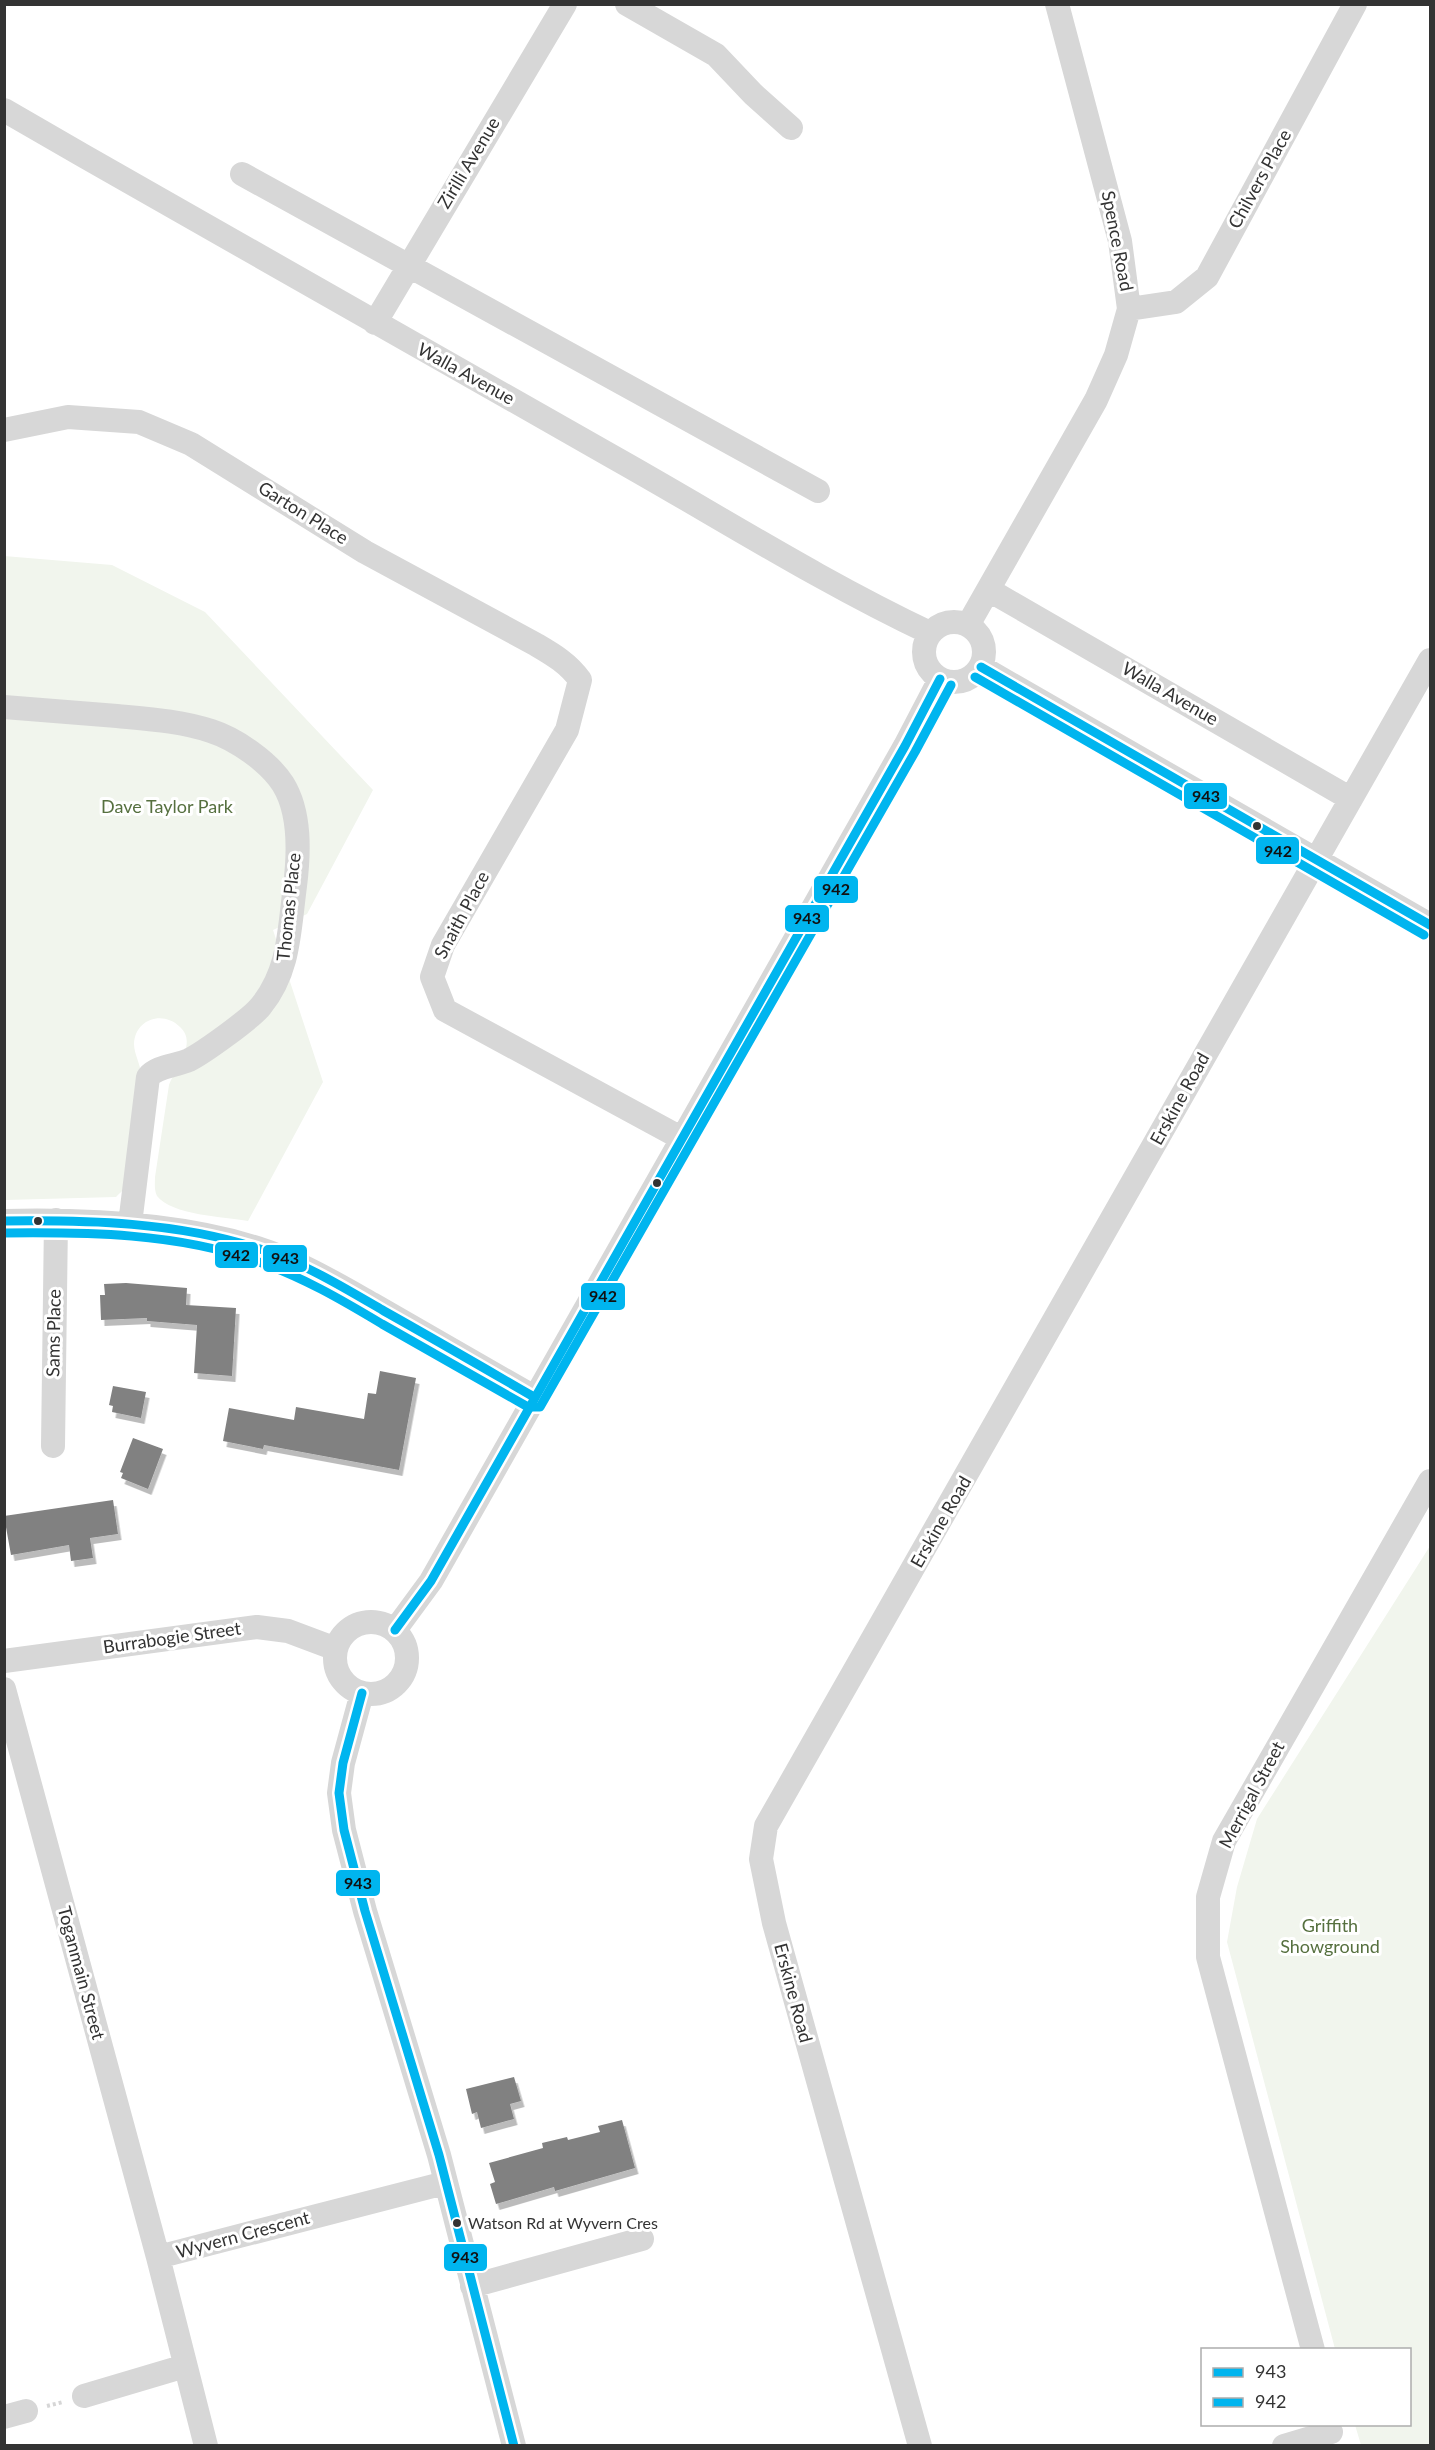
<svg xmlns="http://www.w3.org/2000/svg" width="1435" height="2450" viewBox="0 0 1435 2450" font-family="Lato,sans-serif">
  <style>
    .green { fill: #f1f5ed }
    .building { fill: #818181; filter: url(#shadow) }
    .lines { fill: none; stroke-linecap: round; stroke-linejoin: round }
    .path { stroke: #d6d6d6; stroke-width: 4; stroke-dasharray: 3 3; stroke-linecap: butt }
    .minor { stroke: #d7d7d7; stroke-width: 24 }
    .bus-1-casing { stroke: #fff; stroke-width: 14 }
    .bus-2-casing { stroke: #fff; stroke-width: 14 }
    .bus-1 { stroke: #00b5ef; stroke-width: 9 }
    .bus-2 { stroke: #00b5ef; stroke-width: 9 }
    .bus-dot { fill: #333; stroke: #fff; stroke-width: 2 }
    .labels { text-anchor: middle; stroke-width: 6; stroke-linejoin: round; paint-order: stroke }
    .bus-label { font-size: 16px; fill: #333; stroke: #fff; text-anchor: start }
    .street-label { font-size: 18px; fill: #333; stroke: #fff }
    .park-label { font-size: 18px; fill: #56703f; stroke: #fff }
    .line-badge { stroke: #fff; stroke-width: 2 }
    .pale-badge-label { font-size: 16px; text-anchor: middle; font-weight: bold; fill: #111 }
  </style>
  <defs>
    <filter id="shadow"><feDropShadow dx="3.5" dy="6" stdDeviation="0" flood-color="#0004"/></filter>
  </defs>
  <rect width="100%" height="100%" fill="#fff"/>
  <path class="green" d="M4,556l108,9 93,47 168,178 -66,124 -34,16 50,152 -75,139c-23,-4 -77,-6 -91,-25 -3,-6 -2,-13 -2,-19l14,-92c6,-16 29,-42 11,-58 -17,-17 -45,-8 -46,17 0,10 7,21 7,31 1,10 -7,100 -9,105 -4,6 -11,12 -16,17l-111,3z
    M1430,1546v899h-69l-6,-20 55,-1v-74l-75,-1 -108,-407 10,-55 20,-68z"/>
  <path class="building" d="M126,1283l61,5 -1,17 50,3 -4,68 -38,-3 3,-48 -50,-4v-3l-46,2 -1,-25h5l-1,-11z
    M380,1371l36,7 -17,92 -135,-25 -1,4 -40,-8 6,-33 65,12 2,-13 68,12 4,-26 8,1z
    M113,1386l33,6 -5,26 -29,-6 1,-6 -4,-1z
    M133,1438l30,11 -15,40 -27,-11 2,-5 -3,-1z
    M113,1500l5,34 -28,4 3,20 -22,3 -2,-16 -58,10 -7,-39z
    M514,2077l7,24 -11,3 4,15 -33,9 -4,-16 -5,2 -6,-25z
    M622,2120l13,48 -80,23 -1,-4 -58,17 -6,-20 5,-2 -6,-19 54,-15 -1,-5 25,-6 1,3 32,-8 -2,-6z"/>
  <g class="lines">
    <path class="path" d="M47,2406l16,-4"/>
    <path class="minor" d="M627,4l89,51 37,39 38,34
      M4,110c202,117 405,232 609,347 105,59 207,124 317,176
      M242,174l576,317
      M1129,309l47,-7 31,-25 148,-273
      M375,323l190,-319
      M4,430l64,-13 71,5 52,22 174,108 170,92c17,10 33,19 45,36l-13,50 -124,215 -11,32 13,33 236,128
      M989,590l362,209
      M924 652a30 30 0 1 1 60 0a30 30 0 1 1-60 0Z
      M968,625l128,-225 20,-45 13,-46 -9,-68 -63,-237
      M981,667l449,258
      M4,707c38,3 76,6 113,9 32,3 64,5 94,15 25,8 58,31 72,53 18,29 16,70 12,102 -6,44 -5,84 -34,120 -9,12 -58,47 -72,54 -14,6 -32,6 -41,17l-18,147
      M4,1221c83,-2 174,2 253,27 41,13 78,35 115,56 54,31 108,62 162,93
      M53,1446l3,-226
      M335 1658a36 36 0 1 1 72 0a36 36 0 1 1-72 0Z
      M395,1630l36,-49 474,-835 35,-67
      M4,1661l253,-34 31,4 48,18
      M4,1689l154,568 48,189
      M362,1693l-19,70 -4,30 5,37 21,81 74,244 75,291
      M158,2257l287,-74
      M472,2286l170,-47
      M1313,2350l-105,-393v-60l16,-56 206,-360
      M84,2396l101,-30
      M4,2417l22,-6
      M920,2446l-146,-523 -13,-64 5,-33 664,-1166
      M1284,2446l47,-14"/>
    <g class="bus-1-casing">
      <path id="bus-1" d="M981,667l449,258
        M4,1221c85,-1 172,1 253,27 45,14 86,39 127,63 50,28 100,57 150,86
        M395,1630l36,-49 474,-835 35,-67
        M362,1693l-19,70 -4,30 5,37 21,81 74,244 75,291"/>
    </g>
    <g class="bus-2-casing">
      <path id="bus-2" d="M975,677l449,258
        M4,1233c84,-1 172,0 252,28 45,15 86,39 126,63 49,28 97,55 146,83h12l375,-655 36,-67"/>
    </g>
    <use href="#bus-1" class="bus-1"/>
    <use href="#bus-2" class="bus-2"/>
  </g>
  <g class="bus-dot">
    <circle cx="1257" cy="826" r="5"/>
    <circle cx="657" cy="1183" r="5"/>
    <circle cx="38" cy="1221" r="5"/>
    <circle cx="457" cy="2223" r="5"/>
  </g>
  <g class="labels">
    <g class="bus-label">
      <text x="468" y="2229">Watson Rd at Wyvern Cres</text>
    </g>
    <g class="street-label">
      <text transform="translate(469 163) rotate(-59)" y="6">Zirilli Avenue</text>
      <text transform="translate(1260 179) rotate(-61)" y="6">Chilvers Place</text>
      <text transform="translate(1117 241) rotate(79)" y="6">Spence Road</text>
      <text transform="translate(466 374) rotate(29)" y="6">Walla Avenue</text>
      <text transform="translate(303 513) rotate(32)" y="6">Garton Place</text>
      <text transform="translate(1170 694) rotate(30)" y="6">Walla Avenue</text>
      <text transform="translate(289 907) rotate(-84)" y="6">Thomas Place</text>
      <text transform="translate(462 915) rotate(-62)" y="6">Snaith Place</text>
      <text transform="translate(1180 1099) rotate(-61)" y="6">Erskine Road</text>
      <text transform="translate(54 1333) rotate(-89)" y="6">Sams Place</text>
      <text transform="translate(941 1522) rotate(-60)" y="6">Erskine Road</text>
      <text transform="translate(172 1638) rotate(-8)" y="6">Burrabogie Street</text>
      <text transform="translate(1252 1795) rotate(-62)" y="6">Merrigal Street</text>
      <text transform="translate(81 1973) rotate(75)" y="6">Toganmain Street</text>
      <text transform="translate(793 1993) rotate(75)" y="6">Erskine Road</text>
      <text transform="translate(243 2235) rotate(-15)" y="6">Wyvern Crescent</text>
    </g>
    <g class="park-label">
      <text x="167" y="813">Dave Taylor Park</text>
      <text x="1330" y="1932">Griffith<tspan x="1330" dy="21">Showground</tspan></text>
    </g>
  </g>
  <g class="line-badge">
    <rect x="1183" y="782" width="45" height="28" rx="6" fill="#00b5ef"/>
    <rect x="1255" y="836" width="45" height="29" rx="6" fill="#00b5ef"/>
    <rect x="813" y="875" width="46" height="29" rx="6" fill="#00b5ef"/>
    <rect x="784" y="904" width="46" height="29" rx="6" fill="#00b5ef"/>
    <rect x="214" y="1241" width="45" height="28" rx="6" fill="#00b5ef"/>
    <rect x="262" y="1244" width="46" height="29" rx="6" fill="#00b5ef"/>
    <rect x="580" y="1282" width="46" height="29" rx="6" fill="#00b5ef"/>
    <rect x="335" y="1869" width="46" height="28" rx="6" fill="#00b5ef"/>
    <rect x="443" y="2243" width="45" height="29" rx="6" fill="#00b5ef"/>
  </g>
  <g class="pale-badge-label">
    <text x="1206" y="802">943</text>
    <text x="1278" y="857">942</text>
    <text x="836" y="895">942</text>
    <text x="807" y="924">943</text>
    <text x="236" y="1261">942</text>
    <text x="285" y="1264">943</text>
    <text x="603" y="1302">942</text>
    <text x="358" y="1889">943</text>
    <text x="465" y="2263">943</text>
  </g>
  <rect width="1435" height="2450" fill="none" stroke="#333333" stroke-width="12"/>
  <rect x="1201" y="2348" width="210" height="78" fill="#ffffff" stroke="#adadad" stroke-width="1.5"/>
  <rect x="1213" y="2368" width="30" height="9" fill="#00b5ef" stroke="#adadad" stroke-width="1.5"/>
  <text x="1255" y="2378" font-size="18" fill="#333333">943</text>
  <rect x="1213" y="2398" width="30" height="9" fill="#00b5ef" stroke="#adadad" stroke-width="1.5"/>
  <text x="1255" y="2408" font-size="18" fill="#333333">942</text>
</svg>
